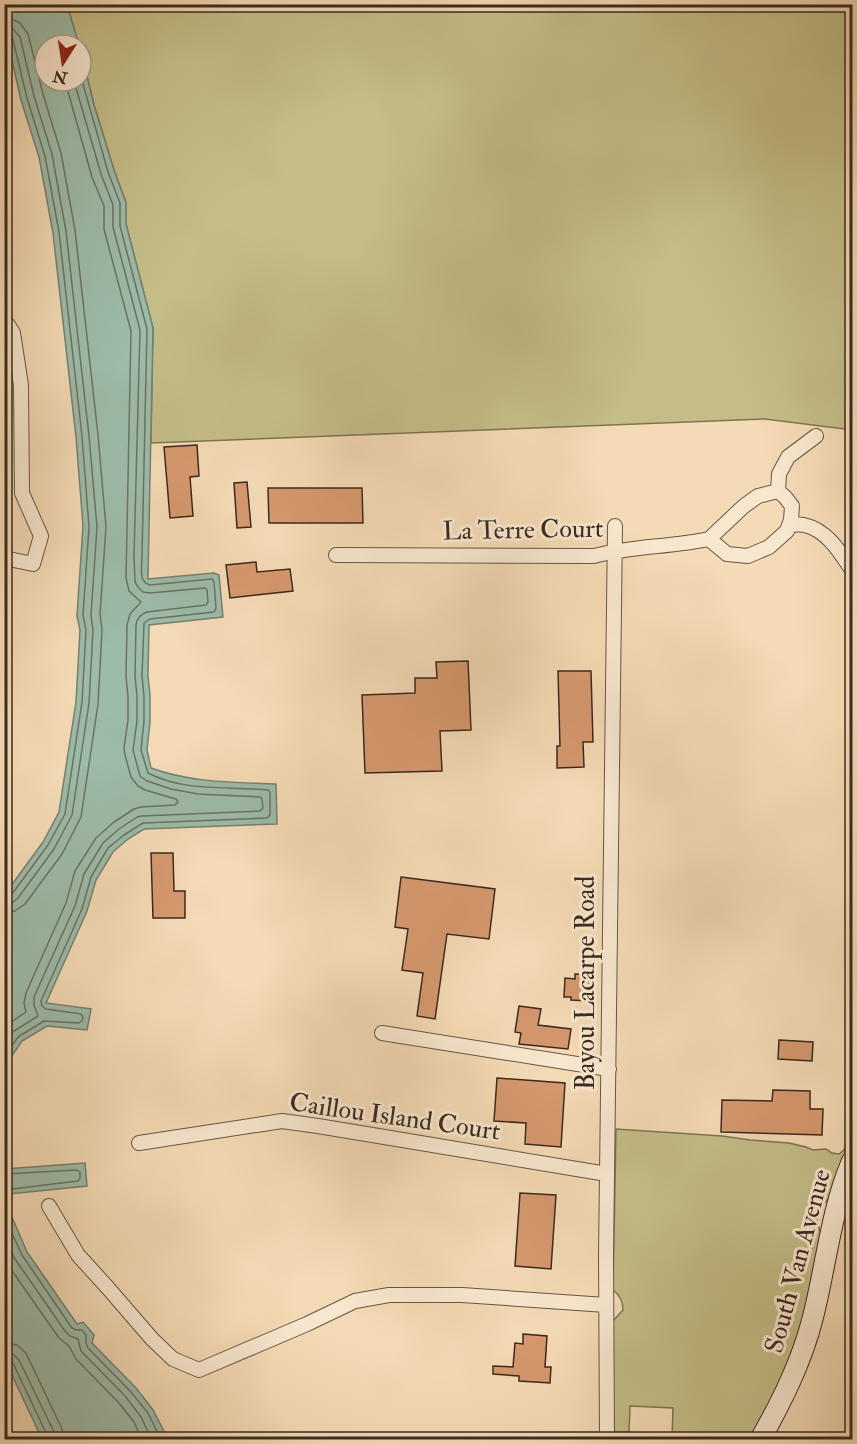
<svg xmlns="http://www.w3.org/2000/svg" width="857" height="1444" viewBox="0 0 857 1444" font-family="'IM FELL Double Pica',serif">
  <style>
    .green { fill: #c4bd88; stroke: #7f7454; stroke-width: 1.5 }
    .water { fill: #9cbba9; stroke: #758172; stroke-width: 1.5 }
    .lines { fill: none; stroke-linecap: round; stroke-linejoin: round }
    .shore { stroke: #6b7264; stroke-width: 1.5 }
    .building { fill: #d6986e; stroke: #3a2a20; stroke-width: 1.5 }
    .minor-casing { stroke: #685645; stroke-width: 16 }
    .secondary-casing { stroke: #3a2a20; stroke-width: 22 }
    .minor { stroke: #f8e7cf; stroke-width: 14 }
    .secondary { stroke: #f8e7cf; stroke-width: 20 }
    .labels { text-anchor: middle; stroke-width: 6; stroke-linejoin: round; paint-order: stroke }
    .street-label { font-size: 26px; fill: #3a2a20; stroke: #f8e7cf }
  </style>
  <rect width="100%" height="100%" fill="#f4dab5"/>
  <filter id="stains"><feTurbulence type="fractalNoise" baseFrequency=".00333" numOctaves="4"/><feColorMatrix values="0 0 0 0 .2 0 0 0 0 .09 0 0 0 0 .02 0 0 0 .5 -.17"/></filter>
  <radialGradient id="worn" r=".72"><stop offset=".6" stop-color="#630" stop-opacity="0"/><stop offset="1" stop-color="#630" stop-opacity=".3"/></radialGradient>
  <path class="green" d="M67,5h785v425l-87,-11 -614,24 2,-115 -27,-104v-21l-12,-33 -20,-65 -13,-53v-7h-2z
    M852,1121v30l-10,24 -13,23 -6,7 -5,10 -1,6 6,21 -24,102 -47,95h-80l1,-31 -43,-2 -1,26h-13l-4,-2 1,-109 10,-11c0,-8 -3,-15 -10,-20l3,-161 106,7 28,4 39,3 17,4 7,3 13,-1 6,4 7,1 5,-4z"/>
  <path class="water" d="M5,4l62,1 12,40h-34v36h36v-29l13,53 20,65 12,33v21l27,104 -5,251 66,-6 5,2 4,42 -74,8 -1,51 2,19v27l-3,28 4,18c41,15 82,14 125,16l1,40 -133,5 -16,10 -15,13 -17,28 -9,31 -41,92 45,6 -4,21 -40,-4 -25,15 -11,16 -6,31v-194l38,-52 16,-30 17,-110 4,-72 -3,-14 6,-90 -7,-89 -23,-204 -14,-76 -18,-57 -16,-70z
    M85,1163l2,23 -78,8 -4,3v-28z
    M5,1201l22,51 50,72 6,-2 11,13 -2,8 44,45 17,22 15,29h-126l-37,-79z"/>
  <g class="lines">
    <path class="shore" d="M4,19l10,1 6,3 8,11 15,60 18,59 14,77 23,205 8,92 -6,87 2,16 -4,74 -17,113 -19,37 -37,50 -10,7 -11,2
      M4,28l9,1 7,8 14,59 18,58 14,77 23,205 8,91 -6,88 2,15 -4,73 -17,112 -18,34 -36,49 -6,5 -8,1
      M4,35l6,1 3,4 14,58 18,58 14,76 23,204 7,91 -6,88 3,15 -4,72 -17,112 -17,31 -36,49 -3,2h-5
      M4,1027l22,-15 -2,-9 2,-10 40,-90 9,-32 21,-33 18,-16 20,-13 7,-2 34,-2 3,-3 -2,-3 -31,-9 -7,-4 -7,-9 -6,-22 -1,-7 4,-28v-23l-2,-21 1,-51 3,-11 11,-12 -12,-11 -3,-13 5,-247 -27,-102v-23l-12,-29 -27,-96
      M4,1043l10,-12 24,-15 -4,-11v-8l41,-91 9,-32 19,-31 16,-14 18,-12 5,-1 118,-5 3,-3 -1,-9 -2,-2 -62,-3 -27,-5 -24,-8 -7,-5 -7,-26 4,-29v-25l-2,-20 1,-51c1,-7 5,-11 11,-13l59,-7 2,-3 -1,-12 -2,-2 -55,5 -7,-1 -5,-5 -3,-5 -1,-26 6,-226 -27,-103v-22l-12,-31 -27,-93
      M4,1059l2,-5 12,-17 26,-16 35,2 3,-2 1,-4 -2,-3 -35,-5 -4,-3 -1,-5 41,-92 9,-32 17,-29 16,-13 19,-12 124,-5 3,-3v-23l-2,-2c-40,-4 -84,2 -120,-17l-7,-23 3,-29v-25l-2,-20 2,-53 6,-4 64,-7 2,-4 -2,-26 -2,-3 -62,6c-12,-3 -8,-18 -8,-29l5,-227 -27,-103v-23l-12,-31 -27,-95
      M4,1174l73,-4 3,2v6l-2,3 -74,9
      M4,1216l18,39 50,73 4,2h6l4,5v8l2,5 43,44 17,21 13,27
      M4,1235l11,24 50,72 5,5 8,3 3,12 45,46 15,20 11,23
      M4,1258l4,7 51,73 10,8 7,13 43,44 15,19 8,18
      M4,1343l13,2 9,8 36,76 2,11
      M4,1352l9,2 6,6 35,72 1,8
      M4,1359l5,1 4,3 34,72v5"/>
  </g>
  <path class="building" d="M197,445l2,31 -9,1 3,39 -23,2 -6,-71z
    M247,482l4,45 -14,1 -3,-45z
    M268,488h94l1,35h-94z
    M256,562l1,10 33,-3 3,22 -63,7 -4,-33z
    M468,661l3,69 -31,1 2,40 -77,2 -3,-78 53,-2v-15h22l-1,-16z
    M558,671h33l2,71h-10l1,25 -27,1v-22h3z
    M151,853h22l1,38h11v27h-32z
    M401,877l94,12 -6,50 -42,-5 -12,85 -18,-3 6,-43 -21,-3 6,-41 -13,-2z
    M575,974l15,1v5h2l-1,17h-2v4l-18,-1v-3h-7l1,-19 10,1z
    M519,1006l22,3 -3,16 33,4 -3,20 -49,-5 2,-11 -6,-1z
    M779,1040l34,2 -1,19 -34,-2z
    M497,1078l68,5 -4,64 -36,-3 1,-21 -32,-2z
    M773,1090l37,1v18h13l-1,26 -101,-3 1,-32 50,1z
    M520,1193l36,2 -5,74 -36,-3z
    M523,1334l24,2 -2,31h6l-1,16 -31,-2v-5l-26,-2v-8l20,1 2,-24 8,1z"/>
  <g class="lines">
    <g class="minor-casing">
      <path id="minor" d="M4,324l4,1 5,8 8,52 1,108 19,43 -8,28 -29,-6
        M778,491l7,6 7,9 -1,14 -4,11 -18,16 -21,9 -21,-2 -18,-15 35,-33 14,-10z
        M778,491l1,-17 9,-17 28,-21
        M789,525c5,0 10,-1 15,0 23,5 36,27 48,45
        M336,555l258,1c38,-10 77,-9 115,-17
        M382,1033l227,36
        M139,1143l143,-22 36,5 289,48
        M49,1206l29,49 30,33 44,51 21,20 26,11 108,-46 48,-23 34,-6h73l144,10
        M607,1440l-1,-185 9,-729"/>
    </g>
    <g class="secondary-casing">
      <path id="secondary" d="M760,1440c22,-39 42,-79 53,-123 13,-51 18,-107 39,-156"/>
    </g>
    <use href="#minor" class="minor"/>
    <use href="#secondary" class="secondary"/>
  </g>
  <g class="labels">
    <g class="street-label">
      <text transform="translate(523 529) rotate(-1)" y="9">La Terre Court</text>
      <text transform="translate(585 983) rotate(-90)" y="9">Bayou Lacarpe Road</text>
      <text transform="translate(395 1116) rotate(8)" y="9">Caillou Island Court</text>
      <text transform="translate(797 1261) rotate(-75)" y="9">South Van Avenue</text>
    </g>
  </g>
  <rect width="857" height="1444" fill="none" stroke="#f4dab5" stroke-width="24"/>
  <rect x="6" y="6" width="845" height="1432" fill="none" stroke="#3a2a20" stroke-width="3"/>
  <rect x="12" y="12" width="833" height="1420" fill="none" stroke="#3a2a20" stroke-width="1.5"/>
  <g transform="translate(63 63) rotate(192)"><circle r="28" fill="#f8e7cf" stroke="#ac9b89" stroke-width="1.5"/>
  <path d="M0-4.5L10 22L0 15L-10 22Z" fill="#8f2418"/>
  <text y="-9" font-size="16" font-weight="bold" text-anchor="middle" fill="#3a2a20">N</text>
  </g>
  <rect width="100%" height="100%" filter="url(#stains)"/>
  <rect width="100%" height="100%" fill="url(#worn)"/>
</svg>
